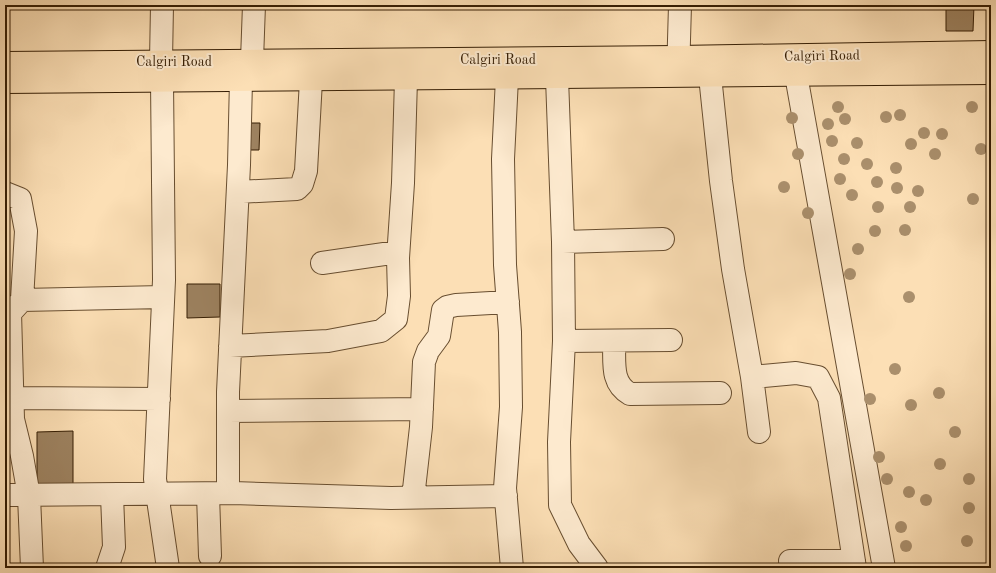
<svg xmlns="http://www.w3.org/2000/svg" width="996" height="573" viewBox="0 0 996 573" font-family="'Old Standard TT',serif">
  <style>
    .building { fill: #9d8260; stroke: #361e04 }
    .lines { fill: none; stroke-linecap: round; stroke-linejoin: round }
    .minor-casing { stroke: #684e30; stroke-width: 24 }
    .major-casing { stroke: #361e04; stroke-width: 24 }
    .minor { stroke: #fdeacf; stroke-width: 22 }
    .major { stroke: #fcdfb5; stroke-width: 22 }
    .tree { fill: #aa8f6c }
    .labels { text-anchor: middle; stroke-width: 4; stroke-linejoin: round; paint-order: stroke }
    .street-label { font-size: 14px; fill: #361e04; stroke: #fdeacf }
  </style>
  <rect width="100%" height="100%" fill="#fcdfb5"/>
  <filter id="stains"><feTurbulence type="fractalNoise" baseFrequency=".005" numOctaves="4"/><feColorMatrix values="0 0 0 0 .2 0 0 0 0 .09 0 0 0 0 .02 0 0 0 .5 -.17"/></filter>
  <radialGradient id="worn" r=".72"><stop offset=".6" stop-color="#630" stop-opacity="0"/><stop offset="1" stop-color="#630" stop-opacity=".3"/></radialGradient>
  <path class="building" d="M946,5h28l-1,26h-27z
    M244,123h16l-1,27h-16z
    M187,284h33v33l-33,1z
    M73,431v53h-36v-52z"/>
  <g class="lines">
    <g class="minor-casing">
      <path id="minor" d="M252,60l2,-55
        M161,61l1,-56
        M678,75l2,-70
        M796,75l88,493
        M710,76l11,105 12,88 19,108 44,-4 22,4 11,21 26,170
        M507,78l-4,81 2,106 5,67 1,75 -6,81 7,80
        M557,78l6,164 1,99 -5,101 1,63 19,39 18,24
        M162,81l2,199 -9,199 13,89
        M238,192l59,-3 5,-5 4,-13 5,-91
        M5,193l15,6 6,32 -4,69 -10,11
        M563,242l100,-3
        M322,263l76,-11
        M22,300l141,-3
        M10,312l3,107 9,37 7,40 3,72
        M564,341l107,-1
        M614,341c1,20 -4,42 16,53l90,-1
        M230,346l98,-5 53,-10 15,-12 3,-23 -1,-38 5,-75 3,-104
        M752,377l7,55
        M12,398l147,1
        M228,411l194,-2
        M228,493v-101l11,-227 2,-85
        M208,494l2,62
        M5,495l228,-2 158,5 115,-2
        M413,498l8,-71 3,-65 4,-11 11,-15 4,-26 4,-3 9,-2 52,-3
        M790,561h64
        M107,568l7,-21 -2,-52"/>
    </g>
    <g class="major-casing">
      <path id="major" d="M5,63l673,-6 313,-5
        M5,82l986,-9"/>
    </g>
    <use href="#minor" class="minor"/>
    <use href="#major" class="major"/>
  </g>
  <g class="tree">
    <circle cx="838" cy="107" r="6"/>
    <circle cx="972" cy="107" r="6"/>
    <circle cx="900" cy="115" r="6"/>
    <circle cx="886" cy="117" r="6"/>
    <circle cx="792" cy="118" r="6"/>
    <circle cx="845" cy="119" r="6"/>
    <circle cx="828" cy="124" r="6"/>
    <circle cx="924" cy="133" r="6"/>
    <circle cx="942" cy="134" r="6"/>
    <circle cx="832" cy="141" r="6"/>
    <circle cx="857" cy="143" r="6"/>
    <circle cx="911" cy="144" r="6"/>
    <circle cx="981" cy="149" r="6"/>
    <circle cx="798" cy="154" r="6"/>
    <circle cx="935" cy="154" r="6"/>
    <circle cx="844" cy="159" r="6"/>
    <circle cx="867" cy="164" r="6"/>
    <circle cx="896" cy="168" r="6"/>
    <circle cx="840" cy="179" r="6"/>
    <circle cx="877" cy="182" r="6"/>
    <circle cx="784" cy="187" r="6"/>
    <circle cx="897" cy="188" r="6"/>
    <circle cx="918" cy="191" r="6"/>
    <circle cx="852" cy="195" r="6"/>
    <circle cx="973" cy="199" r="6"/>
    <circle cx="878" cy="207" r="6"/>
    <circle cx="910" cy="207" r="6"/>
    <circle cx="808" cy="213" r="6"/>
    <circle cx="905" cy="230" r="6"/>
    <circle cx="875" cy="231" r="6"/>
    <circle cx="858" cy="249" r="6"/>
    <circle cx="850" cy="274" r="6"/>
    <circle cx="909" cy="297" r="6"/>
    <circle cx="895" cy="369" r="6"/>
    <circle cx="939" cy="393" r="6"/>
    <circle cx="870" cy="399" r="6"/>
    <circle cx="911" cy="405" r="6"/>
    <circle cx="955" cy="432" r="6"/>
    <circle cx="879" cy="457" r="6"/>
    <circle cx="940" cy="464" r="6"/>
    <circle cx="887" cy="479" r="6"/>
    <circle cx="969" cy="479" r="6"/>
    <circle cx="909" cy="492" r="6"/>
    <circle cx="926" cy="500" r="6"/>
    <circle cx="969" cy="508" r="6"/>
    <circle cx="901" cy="527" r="6"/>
    <circle cx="967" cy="541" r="6"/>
    <circle cx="906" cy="546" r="6"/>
  </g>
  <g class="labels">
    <g class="street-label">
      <text transform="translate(822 55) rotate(-1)" y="5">Calgiri Road</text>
      <text x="498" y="64">Calgiri Road</text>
      <text x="174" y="66">Calgiri Road</text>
    </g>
  </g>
  <rect width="996" height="573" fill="none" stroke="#fcdfb5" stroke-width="20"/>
  <rect x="6" y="6" width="984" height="561" fill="none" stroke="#361e04" stroke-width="2"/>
  <rect x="10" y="10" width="976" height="553" fill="none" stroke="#361e04"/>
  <rect width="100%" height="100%" filter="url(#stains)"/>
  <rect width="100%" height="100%" fill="url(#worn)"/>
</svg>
